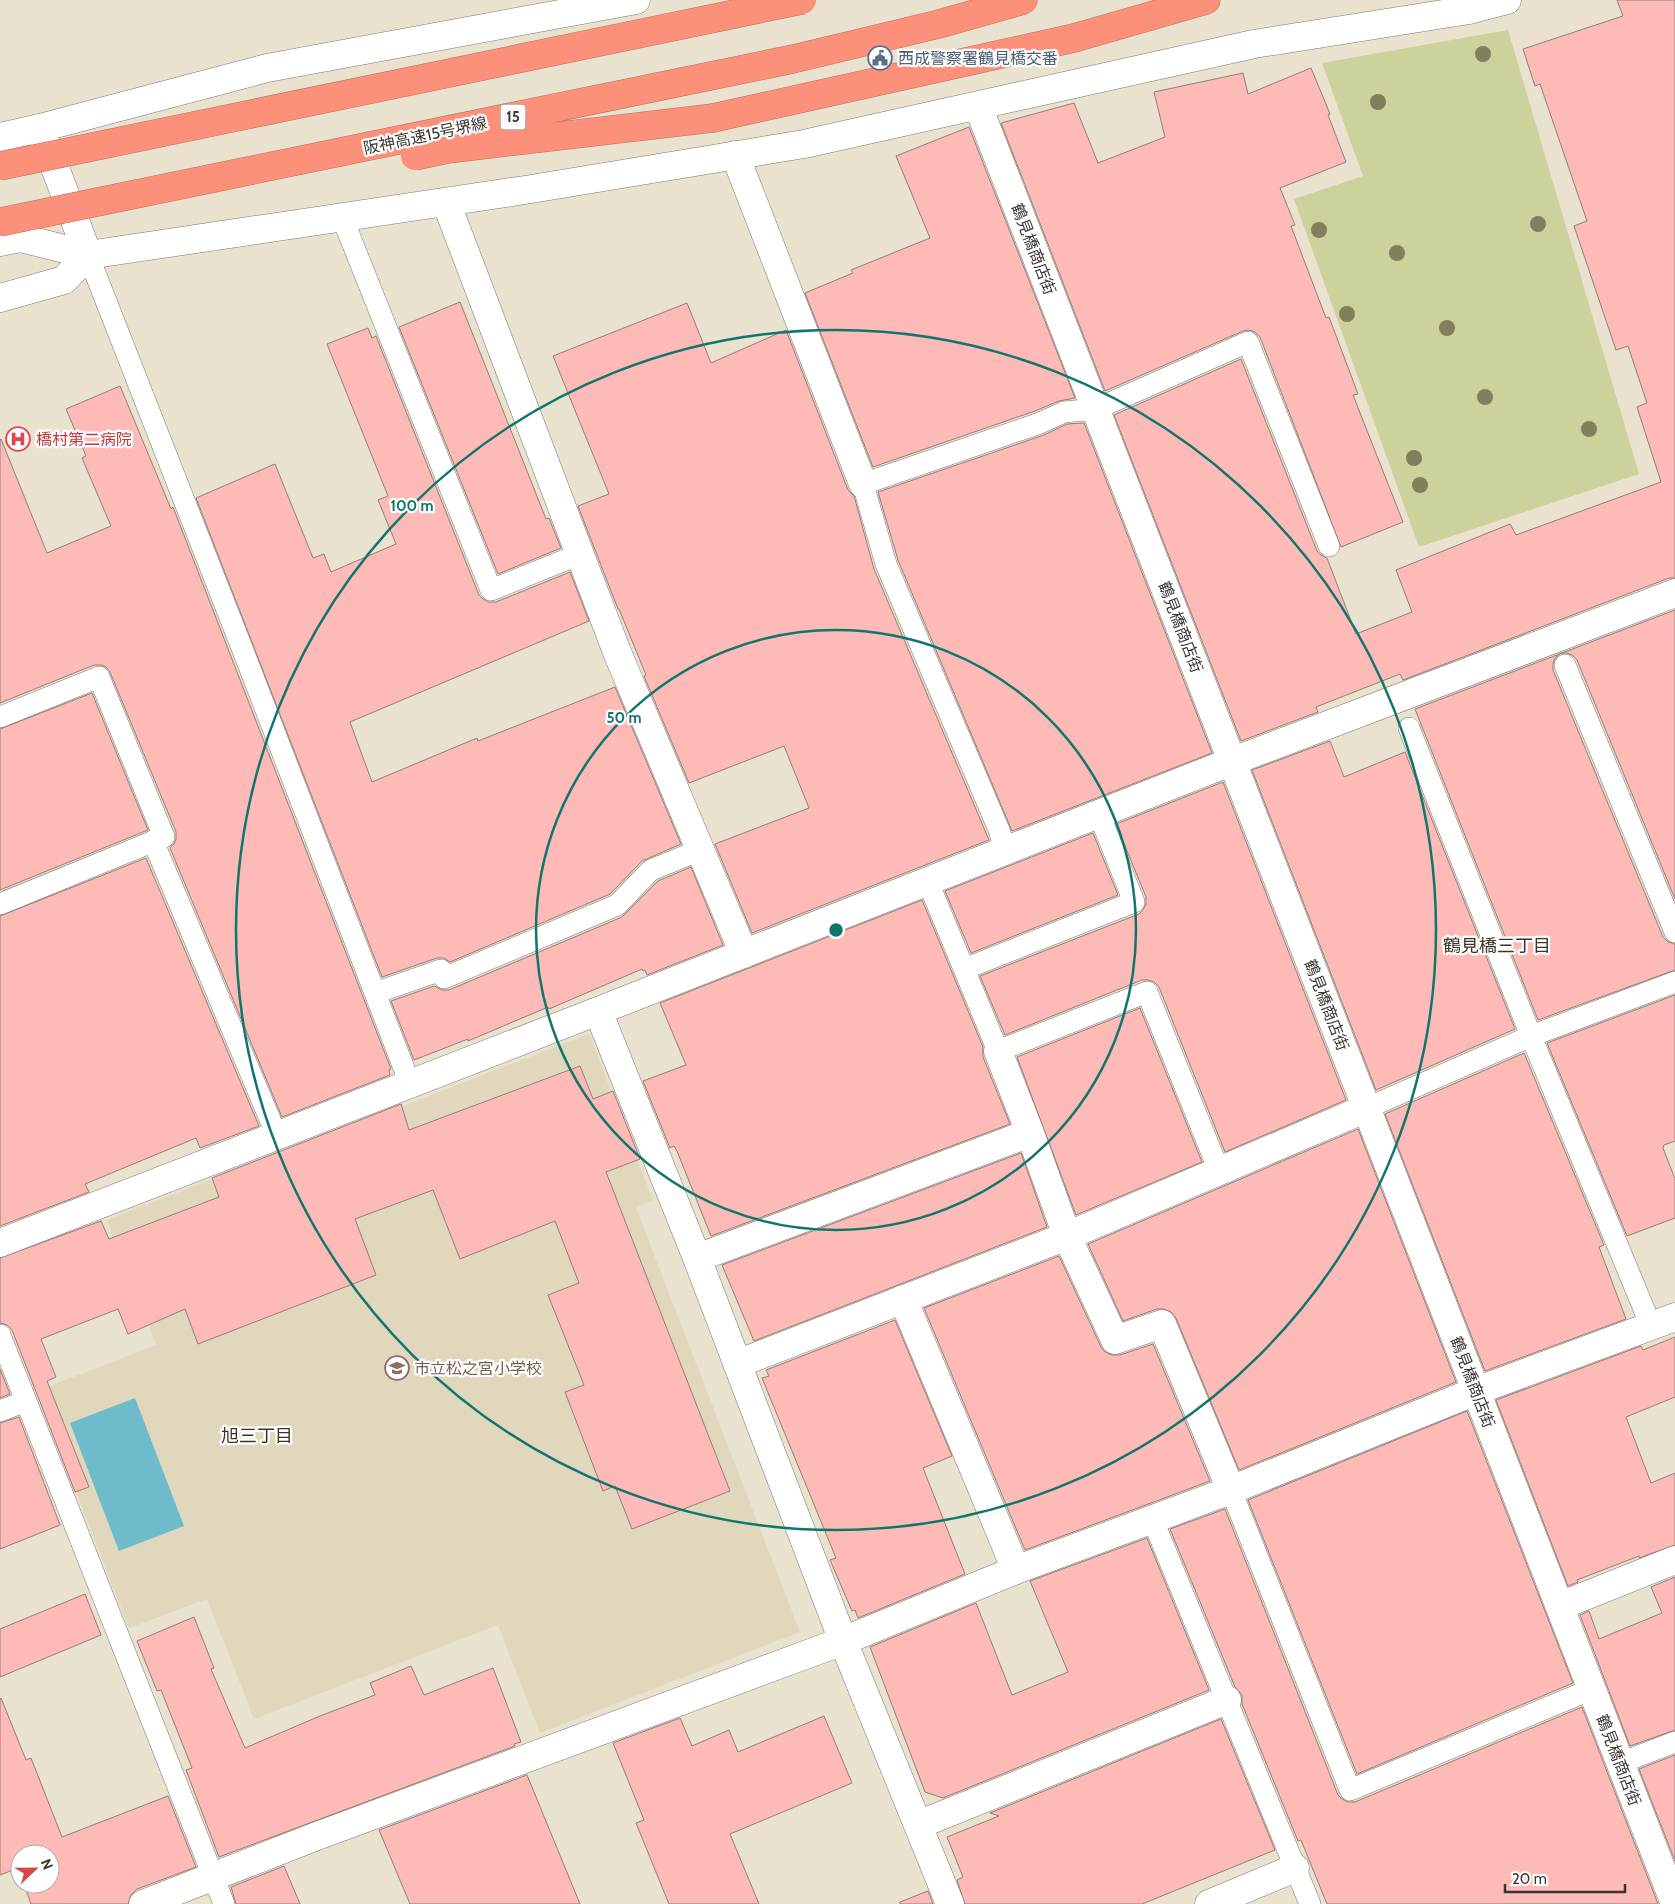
<svg xmlns="http://www.w3.org/2000/svg" width="1675" height="1904" viewBox="0 0 1675 1904" font-family="Cabin,'Noto Sans JP',sans-serif">
  <style>
    .built { fill: #e1d7bd }
    .green { fill: #cdd19c }
    .water { fill: #6dbbcb }
    .building { fill: #febab6; stroke: #927d7b }
    .lines { fill: none; stroke-linecap: round; stroke-linejoin: round }
    .service-casing { stroke: #7e7867; stroke-width: 22 }
    .pedestrian-casing { stroke: #7e7867; stroke-width: 29 }
    .minor-casing { stroke: #7e7867; stroke-width: 29 }
    .tertiary-casing { stroke: #7e7867; stroke-width: 29 }
    .motorway-casing { stroke: #b87160; stroke-width: 29 }
    .service { stroke: #fff; stroke-width: 21 }
    .pedestrian { stroke: #fff; stroke-width: 28 }
    .minor { stroke: #fff; stroke-width: 28 }
    .tertiary { stroke: #fff; stroke-width: 28 }
    .motorway { stroke: #fd907a; stroke-width: 28 }
    .motorway-bridge-casing { stroke: #b87160; stroke-width: 29; stroke-linecap: butt }
    .motorway-bridge { stroke: #fd907a; stroke-width: 28 }
    .tree { fill: #827f5d }
    .ring { fill: none; stroke: #0f766e; stroke-width: 2.5 }
    .labels { text-anchor: middle; stroke-width: 4.5; stroke-linejoin: round; paint-order: stroke }
    .shield { fill: #fff; stroke: #74736d; stroke-width: 1 }
    .shield-label { font-size: 15px; font-weight: bold; fill: #39372f }
    .service-label { font-size: 16px; fill: #4e5e75; stroke: #fff; text-anchor: start }
    .street-label { font-size: 16px; fill: #39372f; stroke: #fff }
    .health-label { font-size: 16px; fill: #be3a42; stroke: #fff; text-anchor: start }
    .education-label { font-size: 16px; fill: #785e54; stroke: #fff; text-anchor: start }
    .neighbourhood-label { font-size: 18px; fill: #3b3526; stroke: #fff }
    .centre { fill: #0f766e; stroke: #fff; stroke-width: 2.5 }
    .ring-label { font-size: 15px; text-anchor: middle; font-weight: bold; fill: #0f766e; stroke: #fff; stroke-width: 4.5; stroke-linejoin: round; paint-order: stroke }
  </style>
  <rect width="100%" height="100%" fill="#e9e2cf"/>
  <path class="built" d="M589,1034l64,166 -17,8 164,424 -260,101 -42,-108 -244,94 -47,-120 -78,29 -92,-237 119,-46 -49,-125z"/>
  <path class="green" d="M1508,30l131,444 -220,73 -125,-348 69,-23 -41,-113z"/>
  <path class="water" d="M135,1398l49,128 -65,25 -49,-128z"/>
  <path class="building" d="M1617,0h58v578h-6l-266,102 -3,-6 -84,33 2,5 -77,29 -127,-326 127,-56 76,192 4,4 6,3 29,76 56,-22 -16,-42 114,-46 6,11 145,-53 -24,-75 10,-4 -19,-57 -12,4 -42,-124 13,-5 -47,-137 -5,2 -12,-37 100,-33z
    M1311,68l19,46 -2,1 18,47 -66,26 15,37 -4,1 35,92 3,-1 29,77 -5,1 50,127 -62,25 -81,-210 -5,-5 -6,-2 -6,1 -138,60 -104,-268 73,-20 24,60 67,-26 -11,-45 89,-19 5,21z
    M969,127l106,271 -16,3 -24,10 -162,56 -68,-174 48,-20 -2,-3 79,-32 -34,-82z
    M460,302l86,217 3,-1 12,30 -63,26 -99,-247z
    M687,303l24,60 75,-33 62,160 6,6 20,73 115,271 -237,93 -37,-89 94,-36 -25,-62 -95,37 -45,-107 2,-1 -27,-66h-1l-40,-103 31,-12 -56,-138z
    M368,328l4,10 4,-2 103,259 4,4 6,3h7l74,-30 19,49 -239,101 22,60 105,-44 1,3 137,-54 66,157 -39,17 -32,33 -160,68 -6,-4h-7l-55,19 -186,-479 79,-34 38,94 11,-4 7,18 65,-28 -18,-44 10,-4 -61,-152z
    M120,386l51,123 2,-2 218,562 -2,1 1,5 -108,42 -112,-269 4,-4 2,-5v-7l-66,-160 -4,-5 -5,-2h-7l-94,38v-263l1,-1 46,114 64,-27 -29,-68 4,-2 -20,-47z
    M1084,423l128,330 -200,78 -114,-271 -20,-68 166,-57 23,-11z
    M1675,610v289l-98,-239 -5,-5 -5,-2h-6l-6,5 -2,6v6l110,267 5,5 7,2v26l-137,50 -123,-311z
    M92,693l56,137 -148,60v-161z
    M1330,741l14,36 61,-25 110,277 -139,61 -124,-320z
    M1223,782l123,318 -121,52 -66,-165 -5,-5 -6,-2h-6l-137,55 -25,-59 159,-62 4,-4 3,-6v-7l-30,-73z
    M1093,833l25,62 -147,58 -26,-62z
    M146,858l113,268 -59,22 -4,-10 -111,46 4,8 -89,34v-310z
    M691,867l32,78 -76,30 -2,-5 -2,1 -1,-2 -93,40 -1,-2 -80,34v-2l-54,21 -23,-59 43,-15 8,4h7l173,-73 36,-36z
    M922,900l61,147v10l27,67 -299,112 -34,-85 -3,-5 -4,2 -27,-67 43,-16 -26,-62z
    M1675,995v146l-11,4 -1,3 12,31v39l-48,18 -80,-193z
    M1140,1008l62,154 -126,53 -59,-158z
    M1524,1053l80,192 -5,2 27,72 -141,52 -100,-257z
    M580,1066l13,33 20,-8 27,68 -34,13 124,319 -98,38 -17,-43 -12,5 -38,-99 19,-7 -36,-90 31,-12 -24,-62 -95,38 -27,-69 -78,29 21,56 -178,69 -13,-35 -57,25 -10,-25 -77,30 15,38 -9,4 42,106 -14,5 -63,-162 -5,-5 -7,-2v-65l101,-37 8,18 110,-42 -7,-19 189,-74 8,26z
    M1358,1129l98,253 -217,88 -63,-152 -5,-6 -7,-3h-7l-34,12 -35,-77z
    M1021,1153l26,74 -293,114 -32,-76z
    M1059,1256l42,91 4,5 7,3h8l33,-11 57,137 -185,69 -101,-242z
    M895,1320l57,136 -29,12 42,106 -107,44 -3,-8 -3,1 -22,-51 6,-2 -74,-180 7,-2 -3,-6z
    M1675,1337v60l-49,20 25,66 24,-10v72l-36,13v-2l-62,24 1,2 -10,4 -72,-186 145,-54 2,4z
    M0,1369l10,25 -10,4z
    M1467,1411l106,272 -216,91 -109,-274z
    M19,1417l41,108 -60,24v-126z
    M1225,1509l113,286 4,4 6,3h7l227,-95 76,197h-331l-26,-64 -3,1 -56,-137v-9l-7,-8 -65,-158z
    M1147,1538l62,152 -266,108 -18,-6 -55,-145 106,-44 36,92 56,-23 -38,-91z
    M1675,1577v153l-45,16 -50,-131 9,-4 10,28 63,-26 -11,-26z
    M85,1594l16,41 -101,42v-48z
    M194,1617l20,51 -3,1 34,79 75,-32 55,-21 -5,-12 41,-17 13,29 69,-27 28,74 -7,2 1,2 -296,111 -33,-87 6,-2 -31,-78 -4,1 -20,-50z
    M1,1698l25,62 5,-2 31,79 106,-41 28,71 -59,22 -6,6 -3,9h-97l-7,-20h26v-30h-30v20l-2,-6 -18,7v-176z
    M824,1716l28,67 -122,51 29,70h-90l-33,-81 8,-3 -31,-77 67,-25 12,28 37,-16 9,22z
    M1221,1719l54,131 -133,54h-177l-8,-24 6,-3 -16,-40 52,-21 -9,-3z
    M1675,1755v106l-36,-92z
    M527,1775l53,129h-170l-31,-74z
    M284,1866l16,38h-64l-5,-17z
    M928,1891l5,13h-33v-2z"/>
  <g class="lines">
    <g class="service-casing">
      <path id="service" d="M342,217l149,373 89,-36
        M88,255l161,411 161,418
        M1565,665l110,267
        M0,717l99,-40 65,160 -164,67
        M1409,728l122,308 120,290
        M153,841l124,295
        M1005,850l-6,-20 -113,-266 -23,-80 177,-61 24,-11 32,-3 152,-67 81,204
        M928,882l70,169 149,-59 72,179
        M964,969l170,-67 -35,-88
        M375,993l66,-23 3,8 173,-73 34,-35 49,-20
        M1367,1108l164,-72 144,-54
        M0,1335l224,569
        M0,1411l26,-10
        M1231,1490l119,300 242,-101
        M1152,1518l158,386
        M1620,1763l55,-21"/>
    </g>
    <g class="pedestrian-casing">
      <path id="pedestrian" d="M978,106l697,1798"/>
    </g>
    <g class="minor-casing">
      <path id="minor" d="M40,128l48,127
        M735,155l128,329
        M446,202l171,450 127,302
        M598,1011l99,247 146,383 107,263
        M998,1051l32,82 37,103 48,104 47,-16 69,166
        M0,1243l598,-232 635,-250 442,-168
        M697,1258l333,-125
        M903,1299l113,271
        M737,1364l330,-128 300,-128
        M1560,1606l115,-46
        M918,1825l309,-125
        M143,1904l174,-68 526,-195 173,-71 215,-80 245,-99 199,-74
        M1209,1904l86,-36"/>
    </g>
    <g class="tertiary-casing">
      <path id="tertiary" d="M0,137l40,-9 227,-60 369,-68
        M0,242l21,-4 67,17 437,-65 279,-46 450,-100 215,-34 38,-10
        M0,298l64,-18 24,-25"/>
    </g>
    <g class="motorway-casing">
      <path id="motorway" d="M713,118l361,-80 132,-38"/>
    </g>
    <use href="#service" class="service"/>
    <use href="#pedestrian" class="pedestrian"/>
    <use href="#minor" class="minor"/>
    <use href="#tertiary" class="tertiary"/>
    <use href="#motorway" class="motorway"/>
    <g class="motorway-bridge-casing">
      <path id="motorway-bridge" d="M415,156l33,-7 265,-31
        M0,166l802,-166
        M0,222l793,-163 146,-35 85,-24"/>
    </g>
    <use href="#motorway-bridge" class="motorway-bridge"/>
  </g>
  <g class="tree">
    <circle cx="1483" cy="54" r="8"/>
    <circle cx="1378" cy="102" r="8"/>
    <circle cx="1538" cy="224" r="8"/>
    <circle cx="1319" cy="230" r="8"/>
    <circle cx="1397" cy="253" r="8"/>
    <circle cx="1347" cy="314" r="8"/>
    <circle cx="1447" cy="328" r="8"/>
    <circle cx="1485" cy="397" r="8"/>
    <circle cx="1589" cy="429" r="8"/>
    <circle cx="1414" cy="458" r="8"/>
    <circle cx="1420" cy="485" r="8"/>
  </g>
  <g class="ring">
    <circle cx="836" cy="930" r="300"/>
    <circle cx="836" cy="930" r="600"/>
  </g>
  <defs>
    <g id="civic-ring" transform="scale(1.25)"><circle r="9.5" fill="#fff" stroke="#5c6f8a" stroke-width="1.5"/><path d="M-.6-6.5H3V-4.5H.6V-3L4-1V1h2V6H-6V1h2V-1L-.6-3ZM-1.2 2.5V6h2.4V2.5Z" fill="#5c6f8a"/></g>
    <g id="hospital-ring" transform="scale(1.25)"><circle r="9.5" fill="#fff" stroke="#e0444e" stroke-width="1.5"/><path d="M-5-5h3v3.5h4V-5h3V5h-3V1.5h-4V5h-3Z" fill="#e0444e"/></g>
    <g id="school-ring" transform="scale(1.25)"><circle r="9.5" fill="#fff" stroke="#8d6e63" stroke-width="1.5"/><path d="M0-5L7-2L0 1L-7-2ZM-4 1L0 2.5L4 1V4Q0 6-4 4Z" fill="#8d6e63"/></g>
  </defs>
  <g fill-rule="evenodd">
    <use href="#civic-ring" x="880" y="58"/>
    <use href="#hospital-ring" x="18" y="439"/>
    <use href="#school-ring" x="397" y="1368"/>
  </g>
  <g class="labels">
    <rect class="shield" x="500.5" y="104.5" width="25" height="25" rx="4"/>
    <g class="shield-label">
      <text x="513" y="122">15</text>
    </g>
    <g class="service-label">
      <text x="898" y="64">西成警察署鶴見橋交番</text>
    </g>
    <g class="street-label">
      <text transform="translate(425 135) rotate(-12)" y="6">阪神高速15号堺線</text>
      <text transform="translate(1034 249) rotate(69)" y="6">鶴見橋商店街</text>
      <text transform="translate(1181 627) rotate(69)" y="6">鶴見橋商店街</text>
      <text transform="translate(1327 1005) rotate(69)" y="6">鶴見橋商店街</text>
      <text transform="translate(1473 1382) rotate(69)" y="6">鶴見橋商店街</text>
      <text transform="translate(1619 1760) rotate(69)" y="6">鶴見橋商店街</text>
    </g>
    <g class="health-label">
      <text x="36" y="445">橋村第二病院</text>
    </g>
    <g class="education-label">
      <text x="414" y="1374">市立松之宮小学校</text>
    </g>
    <g class="neighbourhood-label">
      <text x="1497" y="952">鶴見橋三丁目</text>
      <text x="257" y="1442">旭三丁目</text>
    </g>
  </g>
  <circle cx="836" cy="930" r="8" class="centre"/>
  <g class="ring-label">
    <text x="412" y="511">100 m</text>
    <text x="624" y="723">50 m</text>
  </g>
  <g transform="translate(35 1869) rotate(68)"><circle r="24" fill="#ffffff" stroke="#b0afac"/>
  <path d="M0-4L9 19L0 12L-9 19Z" fill="#d6474a"/>
  <text y="-8" font-size="14" font-weight="bold" text-anchor="middle" fill="#39372f">N</text>
  </g>
  <path d="M1505 1884v8h120v-8" fill="none" stroke="#39372f" stroke-width="2.5"/>
  <text x="1512" y="1884" font-size="15" fill="#39372f" stroke="#ffffff" stroke-width="4" paint-order="stroke">20 m</text>
</svg>
